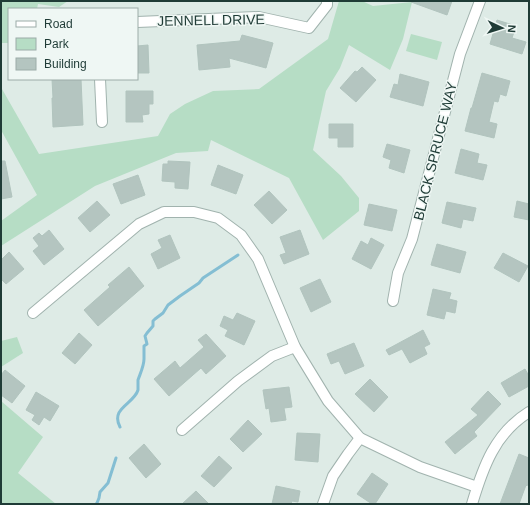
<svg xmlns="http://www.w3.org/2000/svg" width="530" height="505" font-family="Arial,sans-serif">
<rect width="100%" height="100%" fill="#deebe6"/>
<g fill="#b6ddc5">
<polygon points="1,1 68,1 59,7 38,4 37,9 9,9 9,43 1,43"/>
<polygon points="339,1 362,1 373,6 412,2 403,39 390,70 349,45 340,68 326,91 313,150 341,176 359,198 359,211 323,240 289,178 211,140 208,151 176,153 95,186 1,246 1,221 37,195 1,130 1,47 2,89 39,154 158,136 170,114 185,104 213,91 259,89 328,39"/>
<polygon points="411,34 442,42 437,60 406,51"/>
<polygon points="17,337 23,353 1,367 1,341"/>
<polygon points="1,401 43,437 18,473 56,504 1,504"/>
</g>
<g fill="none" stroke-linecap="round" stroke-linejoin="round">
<g stroke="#84bed3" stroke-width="3">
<path d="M120,427C110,408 134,404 138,390C138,387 138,384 138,380C140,374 144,366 144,359C144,355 144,350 144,346L147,344L145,336L147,333L153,326V321L155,319L163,313L168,305L180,296L199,283L203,278L238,255"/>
<polyline points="96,504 97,503 99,498 100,492 108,483 116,458"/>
</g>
</g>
<g fill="#b4c5c0" stroke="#b1c4be">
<polygon points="411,1 452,1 447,15 411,2"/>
<polygon points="497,20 516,26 512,38 526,42 522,54 490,44"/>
<polygon points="242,35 273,43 266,68 229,58 230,67 199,70 197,45 240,41"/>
<polygon points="148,45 149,73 137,73 137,46"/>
<polygon points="362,67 376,80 356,102 340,88 355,71 357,72"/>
<polygon points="482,73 510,81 506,96 500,94 498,102 494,101 489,122 497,124 494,138 465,131 471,108 472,108"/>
<polygon points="400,74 429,82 423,106 390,97 394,84 398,85"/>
<polygon points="52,79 81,79 83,125 53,127 52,98 53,98"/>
<polygon points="126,91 153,91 153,104 149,104 149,114 142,115 143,122 126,122"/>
<polygon points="329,124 353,124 353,147 338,147 338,138 329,138"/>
<polygon points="387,144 410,150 404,173 389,168 391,160 383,157"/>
<polygon points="461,149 479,154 477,163 487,165 483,180 455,173"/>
<polygon points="1,161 5,161 12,197 1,199"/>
<polygon points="168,161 190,162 188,189 175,188 175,182 162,181 163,164 168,164"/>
<polygon points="218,165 243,175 236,194 211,185"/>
<polygon points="138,175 145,195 121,204 113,184"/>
<polygon points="269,191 287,210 272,224 254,205"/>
<polygon points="97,201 110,215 90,232 78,218"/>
<polygon points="517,201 529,204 529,220 514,217"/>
<polygon points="447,202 476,208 473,221 463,219 461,228 442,223"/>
<polygon points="369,204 397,210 392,231 364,225"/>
<polygon points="49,230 64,249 44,265 33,251 39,246 33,238 39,233 42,236"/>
<polygon points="300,230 309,254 284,264 280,255 286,253 280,237"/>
<polygon points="170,235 180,258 158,269 151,254 162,248 158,240"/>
<polygon points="371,238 384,245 371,269 352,259 361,241 368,245"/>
<polygon points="437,244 466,252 460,273 431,265"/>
<polygon points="9,252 24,269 6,284 1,279 1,260"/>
<polygon points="503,253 528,266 519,282 494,268"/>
<polygon points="129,267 144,286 98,326 84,310 110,287 108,285"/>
<polygon points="320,279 331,302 311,312 300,288"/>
<polygon points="433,289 451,293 449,299 457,301 455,313 446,311 444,319 427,315"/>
<polygon points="237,313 255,321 244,345 225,336 228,330 220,326 224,316 233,320"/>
<polygon points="423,330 430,344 424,347 427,354 410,363 402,349 389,355 386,350"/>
<polygon points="79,333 92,345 75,364 62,353"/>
<polygon points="206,334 226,356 206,374 201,368 169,396 154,379 175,361 180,368 204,347 198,340"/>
<polygon points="354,343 364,366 345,374 339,361 331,364 327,354"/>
<polygon points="525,369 529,376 529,386 509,397 501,383"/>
<polygon points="5,370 25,386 12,403 1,395 1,375"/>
<polygon points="370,379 388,397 374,412 355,394"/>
<polygon points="289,387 292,407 284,408 286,420 271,422 269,408 266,409 263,390"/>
<polygon points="488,391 501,404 474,432 477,436 455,454 445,442 478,415 471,409"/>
<polygon points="36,392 59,406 50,421 44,417 39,425 32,420 35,415 26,410"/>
<polygon points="248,420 262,434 243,452 230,439"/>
<polygon points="297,433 320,434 318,462 295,460"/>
<polygon points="144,444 161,464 146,478 129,458"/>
<polygon points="519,454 529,458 529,480 527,486 526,485 519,504 500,504"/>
<polygon points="219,456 232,468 214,487 201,476"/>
<polygon points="372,473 388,484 375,504 372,504 357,494"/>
<polygon points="276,486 300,491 298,502 292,501 291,504 272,504"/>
<polygon points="196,491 209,504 182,504"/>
</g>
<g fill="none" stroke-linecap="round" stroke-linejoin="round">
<defs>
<g id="street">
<polyline points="137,22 259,17 309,28 327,5 327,1"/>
<polyline points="100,79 102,122"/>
<polyline points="393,301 398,273 412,239 460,54 480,1"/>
<polyline points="33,313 139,224 164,212 194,212 218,218 241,235 258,259 295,347 328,401 360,438 420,467 477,487"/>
<polyline points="182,430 238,381 272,356 295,347"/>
<polyline points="323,504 333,476 348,454 360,438"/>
<path d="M472,504C483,467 495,433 529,412"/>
</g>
</defs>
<use href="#street" stroke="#a1b3ae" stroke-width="12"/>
<use href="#street" stroke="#fff" stroke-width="10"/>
</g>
<g text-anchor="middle" stroke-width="3" stroke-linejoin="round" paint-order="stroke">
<g font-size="14" fill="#1f3b36" stroke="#eff7f4">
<text transform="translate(211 20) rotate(-1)" y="5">JENNELL DRIVE</text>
<text transform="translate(435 151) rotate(-76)" y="5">BLACK SPRUCE WAY</text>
</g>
</g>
<rect width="530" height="505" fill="none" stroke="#1f3b36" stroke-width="4"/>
<rect x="8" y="8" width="130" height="72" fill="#eff7f4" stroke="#9caca8"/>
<rect x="16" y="21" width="20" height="6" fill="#ffffff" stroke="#9caca8"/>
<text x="44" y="28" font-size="12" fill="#1f3b36">Road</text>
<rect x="16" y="38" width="20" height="12" fill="#b6ddc5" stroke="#9caca8"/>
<text x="44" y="48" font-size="12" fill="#1f3b36">Park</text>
<rect x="16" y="58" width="20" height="12" fill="#b4c5c0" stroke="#9caca8"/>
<text x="44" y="68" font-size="12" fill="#1f3b36">Building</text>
<g transform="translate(502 28) rotate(94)" stroke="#eff7f4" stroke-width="3" paint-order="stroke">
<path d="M0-3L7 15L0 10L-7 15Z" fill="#1f3b36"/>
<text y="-6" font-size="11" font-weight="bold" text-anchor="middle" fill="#1f3b36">N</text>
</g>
</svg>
